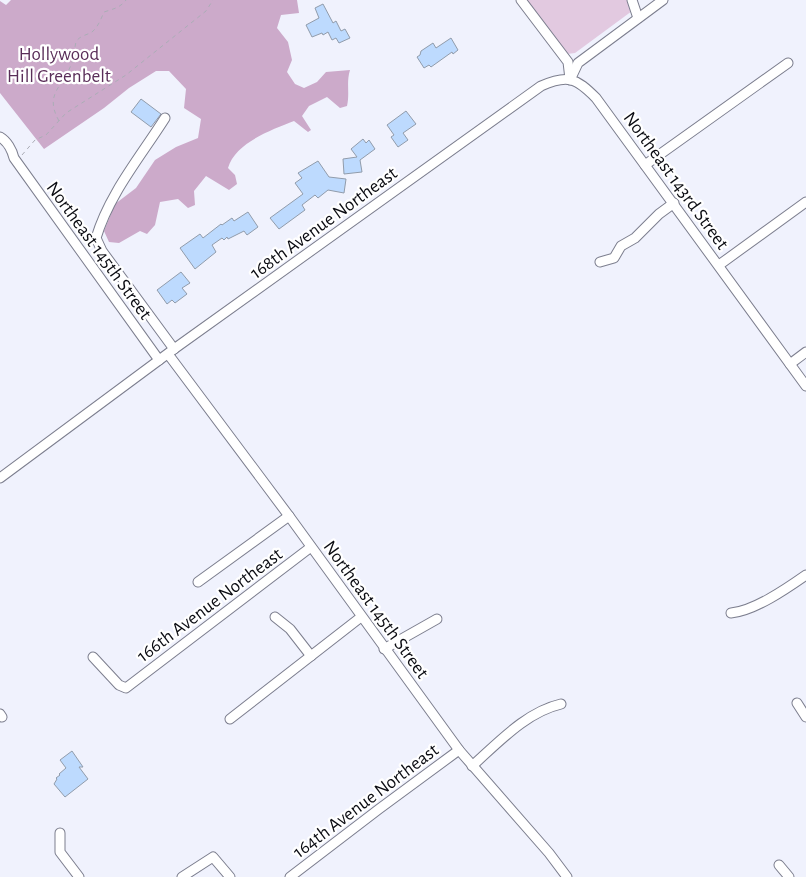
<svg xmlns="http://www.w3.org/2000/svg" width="806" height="877" font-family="'Alegreya Sans',sans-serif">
<rect width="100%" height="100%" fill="#f0f2fd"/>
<polygon fill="#e2c9e0" points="524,0 628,0 632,11 575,53 567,54"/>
<path fill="#ccaaca" d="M11,0H297L299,13L281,15L277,28L288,42L292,60L287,72L295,84L304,88L317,82L326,72L350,70C346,83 350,93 347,106L340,108L327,97L309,106L302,116L311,130L308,132L294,121C271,130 235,143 228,168L235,175L237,184L229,190L206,176L194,191L195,205L188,208L178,199L160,202L155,225L147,234L140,231L119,243L109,242L104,231L115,204L136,188L155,160L176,147L198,138L201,119L184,108L186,89L169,71H156L129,88L104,108L44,149L0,93V1L6,5Z"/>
<g fill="#bddafe" stroke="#919cab">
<polygon points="323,4 333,23 336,21 341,31 345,29 350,38 339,43 336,38 332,40 328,32 323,35 322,33 312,37 306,25 319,18 315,8"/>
<polygon points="451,38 458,50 453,54 452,52 431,67 429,65 424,68 417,57 420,55 421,51 433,43 436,48"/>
<polygon points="141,99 161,114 151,127 131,112"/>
<polygon points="406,111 416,124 403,133 408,140 398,147 391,137 394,135 387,125"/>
<polygon points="363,139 366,143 369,140 375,149 360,160 362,172 344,174 343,159 357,157 351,149"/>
<polygon points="318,161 329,177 346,179 344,193 328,190 318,198 315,195 302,205 305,210 279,229 270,218 303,194 295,183 302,178 298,173"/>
<polygon points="248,212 258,227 247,235 244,231 228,239 227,237 224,240 222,238 212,245 216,252 195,269 180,248 200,234 203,238 221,224 222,225 232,218 234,221"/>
<polygon points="181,272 190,283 182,288 187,294 175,303 172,300 167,304 157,290"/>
<polygon points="72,751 83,767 79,767 88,779 65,797 54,784 57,779 56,778 60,775 59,774 66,768 60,760"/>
</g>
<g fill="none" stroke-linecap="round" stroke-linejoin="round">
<defs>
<g id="minor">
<polyline points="521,0 568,62 570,79"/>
<polyline points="632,0 638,18"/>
<polyline points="570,80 578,63 663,0"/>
<path d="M165,118C141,156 109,194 96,238L102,251L174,349"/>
<path d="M0,137C7,141 12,150 14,158L159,360"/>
<polyline points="645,165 788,63"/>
<polyline points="600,262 614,258 621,246 635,238 659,214 674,203"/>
<polyline points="719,265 806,202"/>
<polyline points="168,354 289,516 459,750 549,853 567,877"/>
<polyline points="790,364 806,352"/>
<path d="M0,478L174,349L541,86C568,74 576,78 596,98L806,386"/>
<polyline points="198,582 289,516"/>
<path d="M731,613C754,611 786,589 806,575"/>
<polyline points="275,617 290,629 311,656"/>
<polyline points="384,649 437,619"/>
<polyline points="93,657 119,685 126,688 311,547"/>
<polyline points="797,703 806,717"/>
<polyline points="0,714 2,717"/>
<polyline points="230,719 361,617"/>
<path d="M472,766C498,743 526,712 561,704"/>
<polyline points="60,833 60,852 79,877"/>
<polyline points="779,865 789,877"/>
<polyline points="182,877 213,857 230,877"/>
<polyline points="290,877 379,809 459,750"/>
</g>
</defs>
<use href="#minor" stroke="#7c7e8e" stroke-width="11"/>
<g stroke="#abadb6" stroke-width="1" stroke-dasharray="4 4" stroke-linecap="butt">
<path d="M59,121C44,94 62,88 71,65C75,57 74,49 76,42C79,36 87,35 92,32C98,27 101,19 104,12C113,9 120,8 126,0"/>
<polyline points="22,155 35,140 46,135 66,113 126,75 206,11 213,0"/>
</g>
<use href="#minor" stroke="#fff" stroke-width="9"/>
</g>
<g text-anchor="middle" stroke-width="4.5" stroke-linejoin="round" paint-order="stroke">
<g font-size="19" fill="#5a2e59" stroke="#fff">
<text x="59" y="60">Hollywood<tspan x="59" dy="22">Hill Greenbelt</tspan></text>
</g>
<g font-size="19" fill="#0a0b11" stroke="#fff">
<text transform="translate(677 180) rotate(54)" y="7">Northeast 143rd Street</text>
<text transform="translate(323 222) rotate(-36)" y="7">168th Avenue Northeast</text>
<text transform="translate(100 250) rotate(54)" y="7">Northeast 145th Street</text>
<text transform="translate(209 604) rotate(-37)" y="7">166th Avenue Northeast</text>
<text transform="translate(377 609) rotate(54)" y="7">Northeast 145th Street</text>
<text transform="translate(365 800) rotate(-37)" y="7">164th Avenue Northeast</text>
</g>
</g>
</svg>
